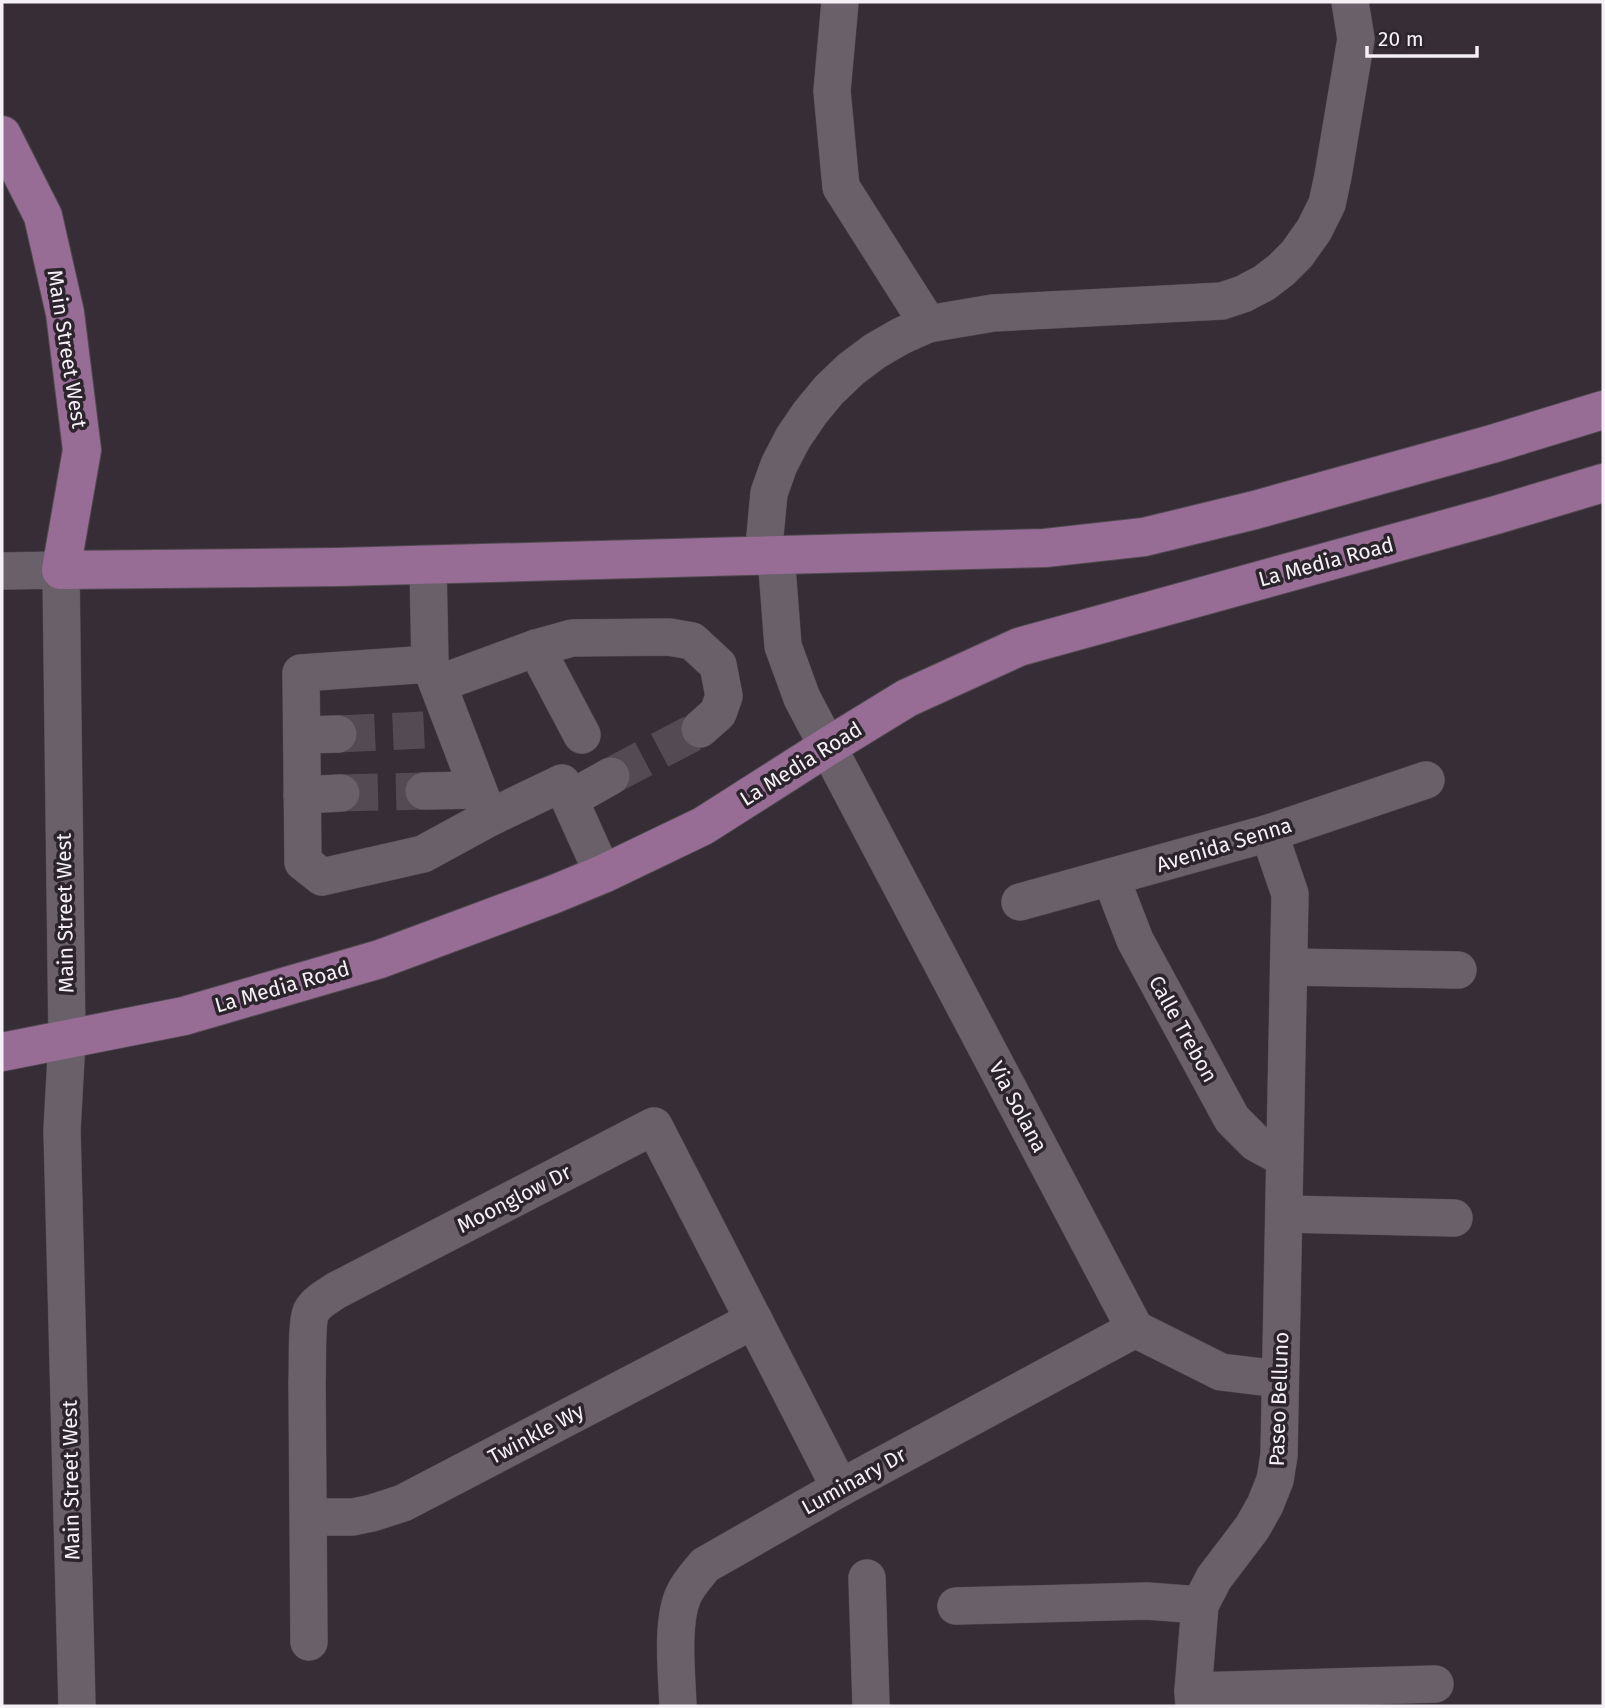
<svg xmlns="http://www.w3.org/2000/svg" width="1605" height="1708" font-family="'Fira Sans',sans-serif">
<rect width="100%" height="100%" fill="#362d36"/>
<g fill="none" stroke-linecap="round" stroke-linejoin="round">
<g stroke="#534a53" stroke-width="37" stroke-dasharray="37 18" stroke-linecap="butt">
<polyline points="338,734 424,730"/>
<polyline points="611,776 700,729"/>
<polyline points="341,793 424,791"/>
</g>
<defs>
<g id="minor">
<polyline points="840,2 832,91 841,187 928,324"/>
<polyline points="776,555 783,646 802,698 1135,1329 1221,1372 1280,1379"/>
<polyline points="763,557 769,493 779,465 793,438 810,413 829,390 851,369 875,351 901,336 928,324 993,313 1222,301 1243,294 1264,283 1281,270 1297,254 1314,230 1327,204 1333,176 1356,39 1350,2"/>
<polyline points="428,565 430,664 489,818 562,783 603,874"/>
<polyline points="2,571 61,570 67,1040 62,1130 77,1706"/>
<polyline points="536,648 582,735"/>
<polyline points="430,664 301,673 303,862 322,877 423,854 489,818"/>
<polyline points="438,684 536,648 572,638 669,637 692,641 718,665 724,696 718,713 700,729"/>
<polyline points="302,735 338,734"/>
<polyline points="424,791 478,790"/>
<polyline points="302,795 341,793"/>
<polyline points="570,799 611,776"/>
<polyline points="1111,878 1135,940 1232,1119 1256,1143 1284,1158"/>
<polyline points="1020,902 1269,833 1426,780"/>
<polyline points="1289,967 1458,970"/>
<polyline points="1285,1214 1454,1218"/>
<polyline points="309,1517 353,1517 372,1513 403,1503 754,1320"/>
<polyline points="867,1578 871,1706"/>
<polyline points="956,1606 1147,1601 1200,1605"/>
<path d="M309,1642L307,1381C308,1366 306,1324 311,1312C316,1302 328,1296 337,1290L654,1126L840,1488"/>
<polyline points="1193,1691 1435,1684"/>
<path d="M678,1706C677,1676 671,1624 683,1596C688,1584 697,1575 705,1565L840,1488L1135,1329"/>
<polyline points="1194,1706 1193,1691 1200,1605 1214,1578 1252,1528 1265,1505 1275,1480 1279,1455 1290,894 1269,833"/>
</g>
<g id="major">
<polyline points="2,135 43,216 65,313 82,450 61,570 338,567 1045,548 1144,537 1255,510 1492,444 1603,410"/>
<polyline points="2,1052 184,1016 380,959 552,895 603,874 703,826 827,747 907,698 1019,647 1496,515 1603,483"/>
</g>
</defs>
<use href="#minor" stroke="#524a51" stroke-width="38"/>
<use href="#major" stroke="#524a51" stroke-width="40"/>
<use href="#minor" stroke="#6a6069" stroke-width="37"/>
<use href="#major" stroke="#976d96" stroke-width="38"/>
</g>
<g text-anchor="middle" stroke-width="7" stroke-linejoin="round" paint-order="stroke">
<g font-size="21" fill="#f5f0f5" stroke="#2c242c">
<text transform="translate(67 349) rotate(81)" y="7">Main Street West</text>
<text transform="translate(1326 562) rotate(-15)" y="7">La Media Road</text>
<text transform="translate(801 764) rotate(-32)" y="7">La Media Road</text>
<text transform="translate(1224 845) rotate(-17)" y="7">Avenida Senna</text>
<text transform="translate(65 913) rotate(-91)" y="7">Main Street West</text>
<text transform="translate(282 987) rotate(-16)" y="7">La Media Road</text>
<text transform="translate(1183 1029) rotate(61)" y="7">Calle Trebon</text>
<text transform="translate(1018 1107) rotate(62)" y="7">Via Solana</text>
<text transform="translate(514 1199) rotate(-27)" y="7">Moonglow Dr</text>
<text transform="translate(1279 1399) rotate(-88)" y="7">Paseo Belluno</text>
<text transform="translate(536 1434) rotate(-28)" y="7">Twinkle Wy</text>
<text transform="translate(71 1480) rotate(-91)" y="7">Main Street West</text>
<text transform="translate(854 1481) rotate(-29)" y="7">Luminary Dr</text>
</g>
</g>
<rect width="1605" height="1708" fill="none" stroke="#f5f0f5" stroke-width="7"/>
<path d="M1367 46v10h110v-10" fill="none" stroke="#f5f0f5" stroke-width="3.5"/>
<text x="1378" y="46" font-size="21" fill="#f5f0f5" stroke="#2c242c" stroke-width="5" paint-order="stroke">20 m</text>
</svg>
